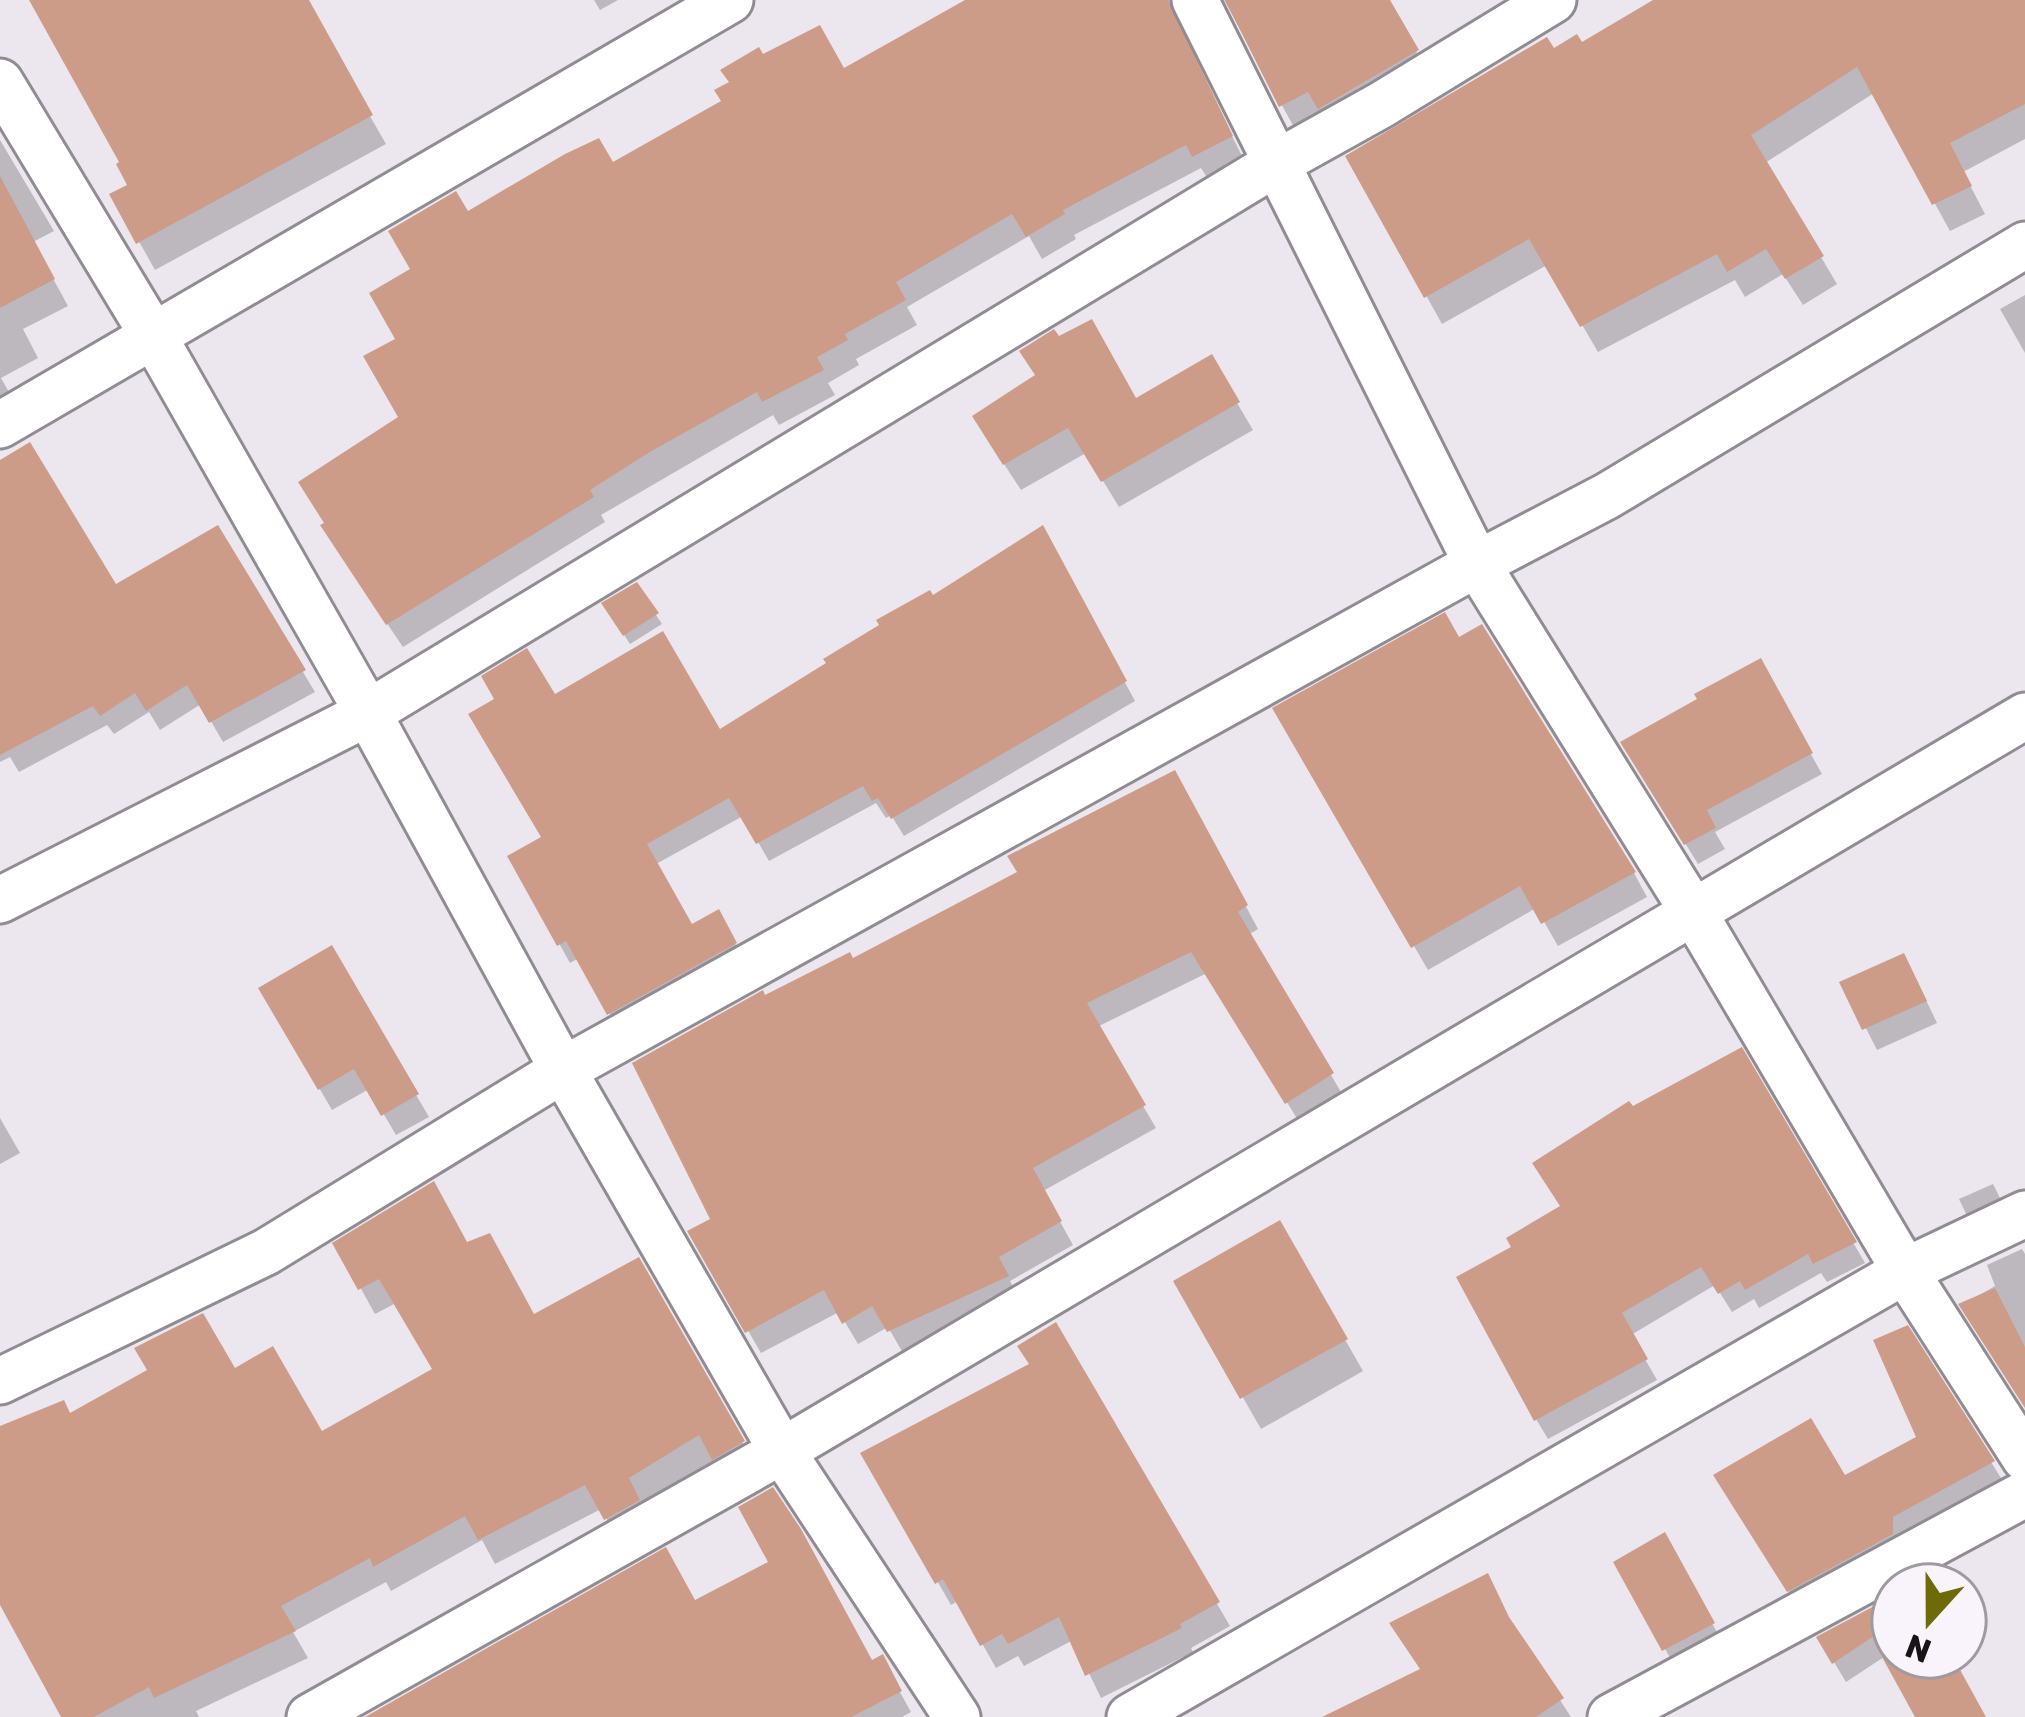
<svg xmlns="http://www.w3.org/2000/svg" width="2025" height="1717" font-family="Rubik,sans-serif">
<rect width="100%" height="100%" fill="#ece6ee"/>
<g fill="#0003">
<polygon points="33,0 303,0 386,144 155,270 113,195 132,186 123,163"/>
<polygon points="594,0 618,0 600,10"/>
<polygon points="971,0 1196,0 1184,11 1180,23 1183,38 1244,160 1208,179 1201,168 1074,235 1076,239 1042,259 1029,236 907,307 917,325 856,359 859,365 828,383 835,395 779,425 773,415 601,515 605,522 403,647 337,550 402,418 399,340 414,270 467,215 612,167 725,102 762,58 843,72"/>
<polygon points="1224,0 1386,0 1430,75 1295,129"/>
<polygon points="1659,0 2025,0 2025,139 1963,172 1985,214 1950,231 1874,93 1765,163 1837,284 1803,305 1783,274 1745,297 1735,280 1598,352 1547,265 1442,324 1349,157 1553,52 1581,46"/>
<polygon points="0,140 54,231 33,242 68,306 23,329 38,358 1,378 10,394 0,399"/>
<polygon points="2025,295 2025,353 2000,309"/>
<polygon points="1211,359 1253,430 1119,507 1086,453 1021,490 991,444 1038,377 1135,402"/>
<polygon points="0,471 115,588 217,529 315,692 223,742 201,704 160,730 149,712 114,734 107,725 19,772 10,757 0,762"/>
<polygon points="1042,529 1135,701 904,836 891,815 886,818 876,803 769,861 743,816 656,864 691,928 718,913 746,963 620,1032 579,958 570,963 511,857 545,838 554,698 719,733"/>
<polygon points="605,605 656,615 662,624 630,644"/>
<polygon points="1458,641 1634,873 1647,897 1558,946 1536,908 1428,970 1276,709"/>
<polygon points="1759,662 1822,774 1715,832 1725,849 1698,864 1624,744"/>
<polygon points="1187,796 1258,929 1248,935 1344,1097 1301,1125 1207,973 1097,1027 1156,1128 1043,1191 1073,1245 1010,1281 1020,1299 903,1353 888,1327 858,1344 839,1312 761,1353 691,1232 714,1220 764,999 852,962"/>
<polygon points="331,949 429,1117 396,1135 369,1089 332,1110 262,989"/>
<polygon points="1915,977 1937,1023 1877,1050 1843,983"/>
<polygon points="1741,1051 1865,1263 1827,1282 1821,1273 1759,1308 1754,1299 1732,1312 1715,1285 1631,1335 1657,1380 1548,1439 1536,1419 1515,1249 1563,1208 1632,1110"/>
<polygon points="0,1118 20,1153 0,1164"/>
<polygon points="1993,1184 2004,1206 1970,1222 1959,1199"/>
<polygon points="1279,1224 1363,1371 1261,1429 1177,1282"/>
<polygon points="336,1244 466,1246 533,1318 638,1261 757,1468 729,1483 715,1460 641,1505 621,1544 601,1509 495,1564 482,1540 391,1591 386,1582 293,1632 308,1658 196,1711 199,1717 64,1717 0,1603 0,1433 234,1372 321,1435 435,1370 396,1303 375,1314"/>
<polygon points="2022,1249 2025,1254 2025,1405 1962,1305 1995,1286 1987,1265"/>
<polygon points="1055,1327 1230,1626 1191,1648 1193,1652 1101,1698 1073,1640 1024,1666 1018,1656 996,1668 958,1601 951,1605 864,1454 1032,1366"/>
<polygon points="1907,1329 2008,1489 1805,1617 1732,1502 1844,1479 1920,1438"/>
<polygon points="1664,1536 1724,1645 1677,1670 1617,1563"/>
<polygon points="772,1563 872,1663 881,1658 911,1712 902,1717 371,1717 695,1604"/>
<polygon points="1893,1599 1893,1657 1943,1657 1983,1717 1917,1717 1884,1657 1846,1682 1820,1639"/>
<polygon points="1514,1629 1571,1717 1329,1717 1423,1670"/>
</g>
<g fill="#cd9c89">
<polygon points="29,0 309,0 373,115 136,244 109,194 127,185 116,164 119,162"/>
<polygon points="965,0 1168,0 1233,136 1192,157 1186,145 1063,210 1065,214 1026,237 1012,214 896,282 906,300 845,334 848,340 817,357 824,370 762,402 757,392 648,453 590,490 594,497 386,625 320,525 324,523 298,482 398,417 363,356 395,339 369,293 410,269 388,231 456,191 468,211 565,154 599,138 613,162 721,101 714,90 729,82 720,70 759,47 763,54 820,25 844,68"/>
<polygon points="1225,0 1390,0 1419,50 1318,109 1308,92 1279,107"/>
<polygon points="1653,0 2025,0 2025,104 1950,143 1972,186 1932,205 1857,67 1751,135 1824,256 1785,279 1766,249 1727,272 1717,254 1580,327 1529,239 1424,298 1345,156 1547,37 1554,48 1577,34 1582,42"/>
<polygon points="0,176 55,279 0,308"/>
<polygon points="1092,319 1136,398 1212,354 1240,402 1101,482 1068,428 1003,465 972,416 1035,375 1019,351 1054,329 1059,336"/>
<polygon points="30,442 116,584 218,525 306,670 209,723 187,685 146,711 135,693 100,716 93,706 0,755 0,460"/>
<polygon points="1043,525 1127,681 891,819 878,798 872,801 863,786 756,844 729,798 647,844 692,924 719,909 737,943 607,1015 566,941 557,946 507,856 541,837 468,714 494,699 481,676 527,648 555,694 663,631 720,729 826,663 823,659 879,625 876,620 930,590 933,595"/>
<polygon points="637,582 659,613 623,636 601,603"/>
<polygon points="1445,612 1459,637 1482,624 1636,872 1541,924 1520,886 1411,948 1272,708"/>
<polygon points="1761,658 1813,753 1707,810 1716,828 1684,845 1620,742 1697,699 1694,694"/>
<polygon points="1175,770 1248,905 1238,912 1334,1073 1285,1104 1191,952 1087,1003 1146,1105 1033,1168 1062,1221 999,1257 1009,1276 887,1332 872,1306 842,1324 824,1290 745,1333 687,1231 710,1219 632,1063 763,990 765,995 850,952 853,958 1017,872 1007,856"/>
<polygon points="332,945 419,1094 381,1116 354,1069 318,1090 258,988"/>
<polygon points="1904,953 1927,1001 1862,1030 1839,982"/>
<polygon points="1742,1047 1857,1242 1813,1264 1808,1254 1745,1290 1740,1281 1718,1294 1701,1267 1622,1313 1648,1359 1534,1421 1456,1277 1511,1247 1506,1238 1560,1206 1532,1163 1629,1101 1633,1106"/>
<polygon points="434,1181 467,1242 490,1233 534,1314 639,1257 745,1441 712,1460 699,1435 629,1478 640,1500 604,1520 585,1485 478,1540 465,1516 373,1567 370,1558 281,1606 296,1631 154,1698 149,1687 94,1717 61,1717 0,1605 0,1426 64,1400 70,1413 147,1370 134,1348 203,1313 235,1368 273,1346 322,1431 432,1369 379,1279 358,1290 332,1243"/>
<polygon points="1280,1220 1348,1339 1240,1399 1173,1281"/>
<polygon points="1995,1288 2025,1347 2025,1408 1958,1304"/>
<polygon points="1056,1322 1220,1602 1180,1624 1182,1628 1085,1676 1059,1617 1008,1644 1002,1634 980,1646 943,1579 935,1584 860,1453 1029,1364 1017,1346"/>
<polygon points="1908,1325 1995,1461 1893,1517 1893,1534 1787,1592 1713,1475 1811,1418 1845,1475 1916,1437 1873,1340"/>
<polygon points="773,1487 801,1529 872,1660 883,1654 902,1691 851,1717 365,1717 666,1547 695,1600 768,1562 738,1507"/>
<polygon points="1665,1532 1715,1623 1662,1651 1613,1562"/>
<polygon points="1488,1573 1509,1617 1564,1698 1536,1717 1322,1717 1420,1669 1389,1623"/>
<polygon points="1893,1596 1893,1623 1832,1664 1816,1637"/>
<polygon points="1882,1657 1953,1657 1986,1717 1915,1717"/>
</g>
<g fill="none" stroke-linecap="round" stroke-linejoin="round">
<defs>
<g id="minor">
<polyline points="1195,0 1477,564 1694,913 1905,1271 2025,1458"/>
<polyline points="0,82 154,337 368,713 563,1070 782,1451 957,1717"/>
<polyline points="0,425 730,0"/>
<polyline points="0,900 368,713 1275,164 1381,105 1553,0"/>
<polyline points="0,1381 266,1252 563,1070 1477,564 1607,496 2025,245"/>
<polyline points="310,1717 782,1451 2025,716"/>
<polyline points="1130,1717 1905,1271 2025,1214"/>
<polyline points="1611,1717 2025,1494"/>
</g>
</defs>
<use href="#minor" stroke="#918c93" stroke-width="51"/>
<use href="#minor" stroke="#fff" stroke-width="45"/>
</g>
<g transform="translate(1929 1621) rotate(201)"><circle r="57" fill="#f9f3fb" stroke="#9e9aa0" stroke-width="3"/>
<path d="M0-9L21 45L0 30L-21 45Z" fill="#6c6b08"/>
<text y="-18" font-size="33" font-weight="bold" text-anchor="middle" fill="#161417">N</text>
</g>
</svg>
